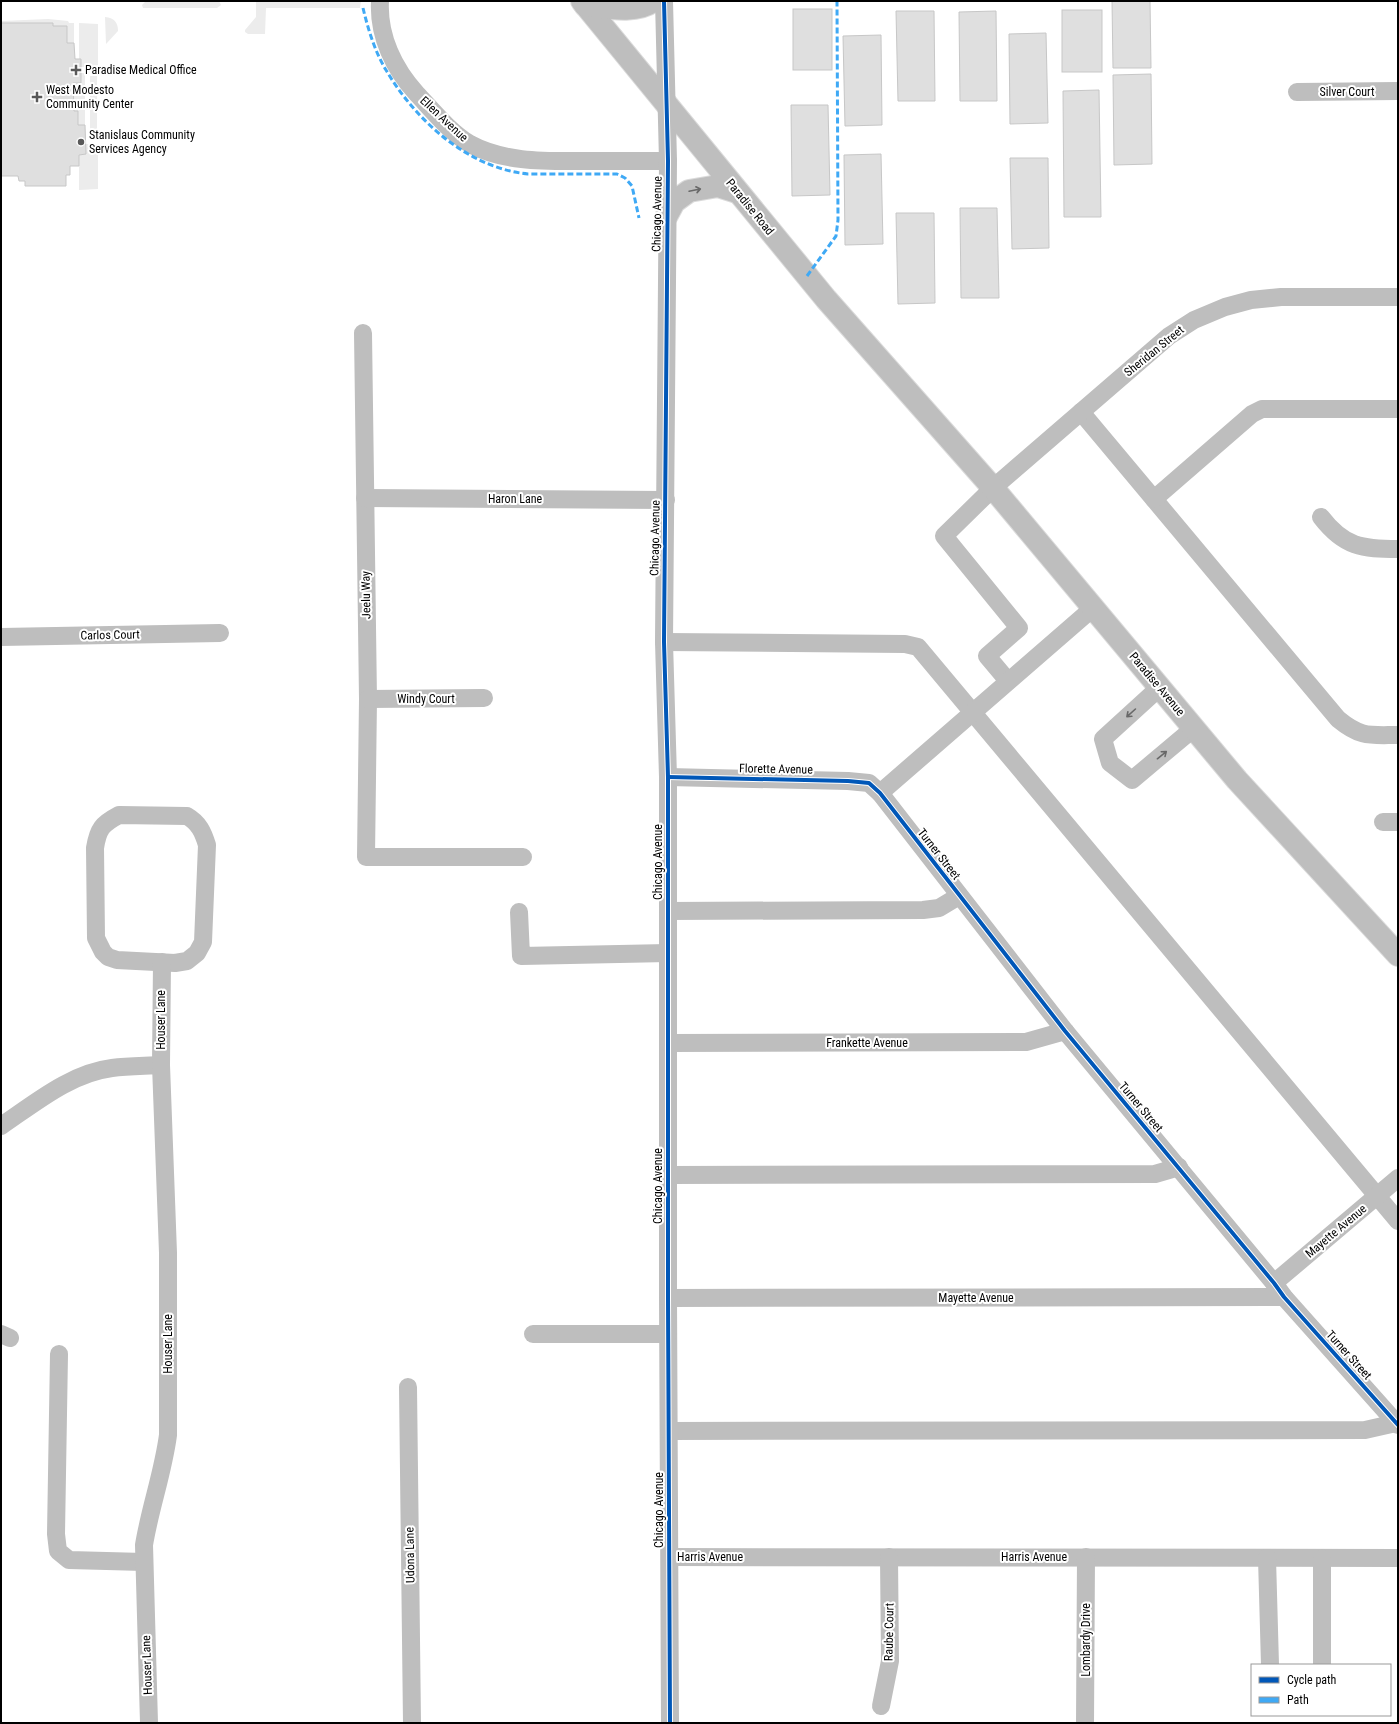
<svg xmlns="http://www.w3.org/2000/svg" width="1399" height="1724" font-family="'Roboto Condensed',sans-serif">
<rect width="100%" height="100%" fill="#fff"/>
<g fill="#ececec">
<polygon points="219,1 221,5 217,8 143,8 142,5 145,2"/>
<polygon points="256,1 361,1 360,8 266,8 265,34 248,34 245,32 245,30 256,17"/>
<path d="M105,17C114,18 118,22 118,31L106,44Z"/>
<polygon points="48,19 68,21 69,23 74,23 74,43 67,43 67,26 53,26 52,23 1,23 1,21"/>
<polygon points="79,23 98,24 98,67 81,67 81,59 79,59"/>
<polygon points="81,73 85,73 85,125 78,125 78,112 74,111 73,83 81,83"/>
<rect x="90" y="76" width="7" height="59"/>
<polygon points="85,144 98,144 98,189 79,190 79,155 86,154"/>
</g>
<g fill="#dfdfdf" stroke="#c7c7c7">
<polygon points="1112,1 1150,1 1151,68 1113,68"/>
<rect x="793" y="9" width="39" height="61"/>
<rect x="1062" y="10" width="40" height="62"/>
<polygon points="896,11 934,11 935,101 898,101"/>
<polygon points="996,11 997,101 960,101 959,12"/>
<polygon points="1,23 53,23 53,26 67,26 67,43 74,43 75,59 81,59 81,83 73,83 74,111 78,111 78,125 85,125 86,154 79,155 79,166 70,166 70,175 66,175 66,186 25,186 25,181 19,181 18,176 1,176"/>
<polygon points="1046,33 1048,123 1010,124 1009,34"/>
<polygon points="881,35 882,125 845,126 843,36"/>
<polygon points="1151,74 1152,164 1114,165 1113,75"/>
<polygon points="1099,90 1101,217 1064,217 1063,91"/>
<polygon points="791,105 828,105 830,195 792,196"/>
<polygon points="881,154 883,244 845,245 844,155"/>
<polygon points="1010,158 1048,158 1049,248 1012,249"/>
<polygon points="960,208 997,208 999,298 961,298"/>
<polygon points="896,213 934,213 935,303 898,304"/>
</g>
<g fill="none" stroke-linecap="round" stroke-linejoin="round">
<defs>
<g id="major">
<polyline points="582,1 826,299 993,488 1237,780 1398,955"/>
<path d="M585,5C605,7 636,14 653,1"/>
<polyline points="667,215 674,202 689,191 718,186 737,192"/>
</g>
</defs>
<use href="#major" stroke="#dbdbdb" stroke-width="24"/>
<g stroke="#bebebe" stroke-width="18">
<path d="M380,1C378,36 394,69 417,94C433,111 450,132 470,144C505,163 548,161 586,161C613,161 641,161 668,161"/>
<polyline points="664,1 668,161 664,642 668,777 668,1298 670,1723"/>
<polyline points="1297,92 1398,91"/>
<polyline points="363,333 368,699 366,857 523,857"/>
<path d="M1081,412L1338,719C1361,738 1370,735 1398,735"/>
<polyline points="365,498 666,500"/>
<polyline points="1154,499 1252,414 1262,409 1398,409"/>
<path d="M1321,517C1344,547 1362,549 1398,549"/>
<polyline points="1,637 220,633"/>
<polyline points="664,642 905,644 918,647 1398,1221"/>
<polyline points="1008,681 987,656 1019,628 944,536 993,488 1169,336 1194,320 1225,307 1251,300 1281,297 1398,297"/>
<polyline points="1160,687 1103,739 1110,763 1132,780 1194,728"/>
<polyline points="368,699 484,698"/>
<polyline points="668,777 848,781 869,783 880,793 1065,1031 1274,1283 1284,1297 1398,1425"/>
<polyline points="880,793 1093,608"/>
<path d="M119,815L187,816C199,823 203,832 207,845L203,942L197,953L187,961L175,963L117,960L108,957L103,952L96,938L95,848C98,829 102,824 119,815Z"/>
<polyline points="1383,822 1398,822"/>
<polyline points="668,911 923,910 939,908 959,896"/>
<polyline points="519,912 521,956 668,953"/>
<polyline points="669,1043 1026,1042 1065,1031"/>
<path d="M1,1126C35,1103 71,1073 112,1068C128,1066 145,1066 161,1065"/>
<polyline points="668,1175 1155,1174 1179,1167"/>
<polyline points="1274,1283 1398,1178"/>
<polyline points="668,1298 1284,1297"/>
<polyline points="1,1334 10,1338"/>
<polyline points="533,1334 668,1334"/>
<polyline points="59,1354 56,1534 58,1551 69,1560 144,1562"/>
<polyline points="408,1387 412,1723"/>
<polyline points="669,1431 1365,1430 1396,1423"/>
<polyline points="670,1557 1398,1558"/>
<polyline points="1267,1558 1270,1665"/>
<polyline points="1322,1558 1322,1665"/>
<polyline points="881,1706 890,1661 889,1557"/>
<path d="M149,1723L144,1545C150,1508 163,1473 168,1435V1253L161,1065L162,962"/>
<polyline points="1085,1723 1086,1557"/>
</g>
<use href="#major" stroke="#bebebe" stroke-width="22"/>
<g stroke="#3fa9f5" stroke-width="3" stroke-dasharray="6 3" stroke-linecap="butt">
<path d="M363,8C368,29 375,52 386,70C416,121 468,168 528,174H617L625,178L632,186L639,218"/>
<polyline points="807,276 836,236 838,220 837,1"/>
</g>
<defs>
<g id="cycleway">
<polyline points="664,1 668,161 664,642 668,777 668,1298 670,1723"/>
<polyline points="668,777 848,781 869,783 880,793 1065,1031 1274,1283 1284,1297 1398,1425"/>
</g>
</defs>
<use href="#cycleway" stroke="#fff" stroke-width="6"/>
<use href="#cycleway" stroke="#0057b8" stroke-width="4"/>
</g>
<defs><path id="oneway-shaft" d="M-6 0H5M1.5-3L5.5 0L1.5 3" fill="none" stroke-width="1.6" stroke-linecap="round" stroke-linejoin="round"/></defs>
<g stroke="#686868">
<use href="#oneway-shaft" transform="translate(695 190) rotate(-12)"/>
<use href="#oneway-shaft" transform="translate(1131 713) rotate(138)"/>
<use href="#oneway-shaft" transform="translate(1162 755) rotate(-39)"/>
</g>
<g fill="#595959" stroke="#fff" stroke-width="1.5">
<path d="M74 64h4v4h4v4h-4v4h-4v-4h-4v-4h4z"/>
<path d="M35 91h4v4h4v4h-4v4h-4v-4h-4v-4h4z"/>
<circle cx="81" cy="142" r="4"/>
</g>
<g text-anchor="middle" stroke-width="4" stroke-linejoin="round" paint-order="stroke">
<g font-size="12" fill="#000" stroke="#fff" text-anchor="start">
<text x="85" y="74">Paradise Medical Office</text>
<text x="46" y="94">West Modesto<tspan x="46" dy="14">Community Center</tspan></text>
<text x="89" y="139">Stanislaus Community<tspan x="89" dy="14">Services Agency</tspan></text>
</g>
<g font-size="12" fill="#000" stroke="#fff">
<text x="1347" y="96">Silver Court</text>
<text transform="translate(444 119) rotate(43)" y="4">Ellen Avenue</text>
<text transform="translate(750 207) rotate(51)" y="4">Paradise Road</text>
<text transform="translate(657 214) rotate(-89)" y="4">Chicago Avenue</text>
<text transform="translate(1154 351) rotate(-39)" y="4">Sheridan Street</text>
<text x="515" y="503">Haron Lane</text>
<text transform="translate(655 538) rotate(-89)" y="4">Chicago Avenue</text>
<text transform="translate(366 595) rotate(-91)" y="4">Jeelu Way</text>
<text transform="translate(110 635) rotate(-1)" y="4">Carlos Court</text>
<text transform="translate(1157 684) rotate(50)" y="4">Paradise Avenue</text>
<text x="426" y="703">Windy Court</text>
<text transform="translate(776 769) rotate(1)" y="4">Florette Avenue</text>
<text transform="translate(939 854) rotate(52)" y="4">Turner Street</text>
<text transform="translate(658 862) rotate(-90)" y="4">Chicago Avenue</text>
<text transform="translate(161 1020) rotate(-90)" y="4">Houser Lane</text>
<text x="867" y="1047">Frankette Avenue</text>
<text transform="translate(1141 1107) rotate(50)" y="4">Turner Street</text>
<text transform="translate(658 1186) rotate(-90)" y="4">Chicago Avenue</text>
<text transform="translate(1336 1231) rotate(-40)" y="4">Mayette Avenue</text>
<text x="976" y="1302">Mayette Avenue</text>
<text transform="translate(168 1344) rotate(-90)" y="4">Houser Lane</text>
<text transform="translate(1349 1355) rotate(48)" y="4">Turner Street</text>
<text transform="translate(659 1510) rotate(-90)" y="4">Chicago Avenue</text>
<text transform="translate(410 1555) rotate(-91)" y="4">Udona Lane</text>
<text x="710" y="1561">Harris Avenue</text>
<text x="1034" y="1561">Harris Avenue</text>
<text transform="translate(889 1632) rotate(-89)" y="4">Raube Court</text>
<text transform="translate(1086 1640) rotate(-90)" y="4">Lombardy Drive</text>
<text transform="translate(147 1665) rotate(-92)" y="4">Houser Lane</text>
</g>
</g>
<rect width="1399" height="1724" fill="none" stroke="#000000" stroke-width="4"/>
<rect x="1251" y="1664" width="140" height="52" fill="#ffffff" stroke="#999999"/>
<rect x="1259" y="1677" width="20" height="6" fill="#0057b8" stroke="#999999"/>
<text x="1287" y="1684" font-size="12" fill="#000000">Cycle path</text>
<rect x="1259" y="1697" width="20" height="6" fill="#3fa9f5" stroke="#999999"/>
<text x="1287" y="1704" font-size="12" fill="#000000">Path</text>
</svg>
